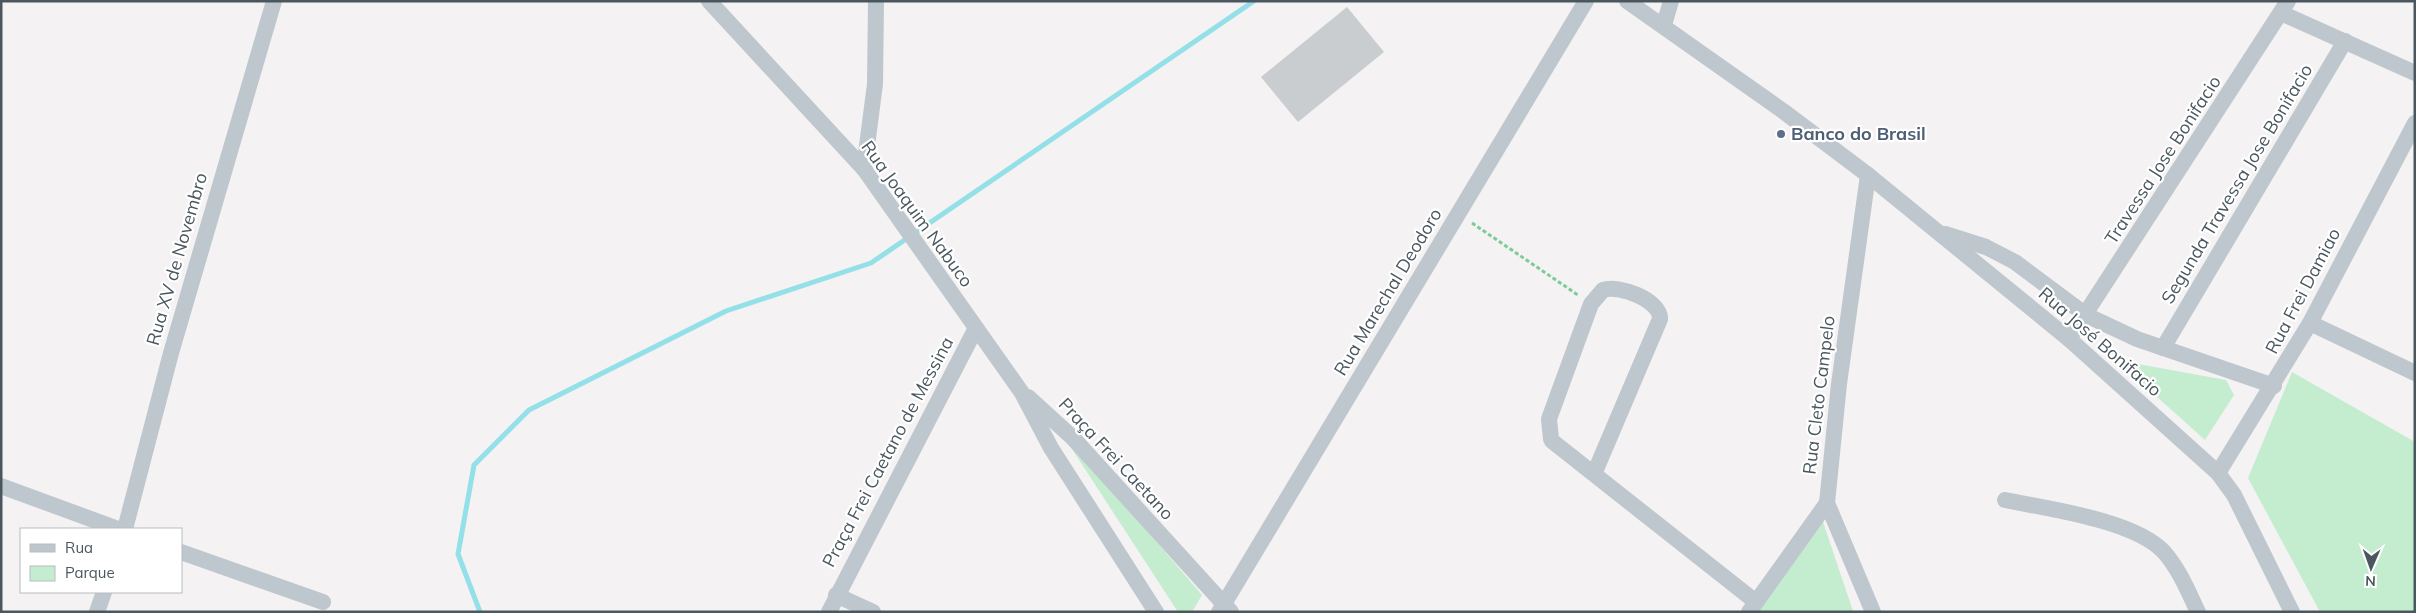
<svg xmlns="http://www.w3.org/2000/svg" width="2416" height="613" font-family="Mulish,sans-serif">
<rect width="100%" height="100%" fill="#f4f2f2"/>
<g fill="#c4edcf">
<polygon points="2116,360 2226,380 2234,395 2205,440"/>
<polygon points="2292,372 2415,442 2415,612 2320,612 2248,478"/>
<polygon points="1057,426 1202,595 1192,612 1178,612"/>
<polygon points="1823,522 1853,611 1758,612"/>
</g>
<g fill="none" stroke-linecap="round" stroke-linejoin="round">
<polyline stroke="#93e0e8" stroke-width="5" points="480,612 458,554 474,465 529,410 726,311 871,263 1254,1"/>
</g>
<polygon fill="#c9cdd0" points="1347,7 1384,52 1298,122 1261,77"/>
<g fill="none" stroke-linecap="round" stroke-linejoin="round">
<polyline stroke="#7dca9b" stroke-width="3" stroke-dasharray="4 2.5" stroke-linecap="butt" points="1472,223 1578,295"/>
<g stroke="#bec7cd" stroke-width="16">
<polyline points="709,1 864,169 1022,393 1051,448 1156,612"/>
<polyline points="1627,1 1783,111 1868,175 2069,339 2218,473 2234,495 2292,612"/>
<polyline points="2281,13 2415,73"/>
<polyline points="1664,25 1671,1"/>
<polyline points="864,169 875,84 876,1"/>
<polyline points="1868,175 1839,384 1827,503 1873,612"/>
<polyline points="1945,234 1986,247 2015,262 2086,315 2137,339 2274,386"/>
<polyline points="2310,323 2415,373"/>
<polyline points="2069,339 2288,1"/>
<polyline points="2163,348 2345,41"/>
<polyline points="1028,397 1073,438 1231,612"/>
<polyline points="2218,473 2310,323 2415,123"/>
<path d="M1594,474L1660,319C1661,300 1618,284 1603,290L1591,304L1549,419L1551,439L1552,441L1756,602"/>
<polyline points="1,486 118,529"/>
<path d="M2005,500C2048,509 2134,520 2164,552C2179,569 2188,591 2198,612"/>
<polyline points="125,529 171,353 274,1"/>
<polyline points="181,552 323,602"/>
<polyline points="836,595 873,612"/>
<polyline points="97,612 104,592"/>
<polyline points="829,612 976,328"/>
<polyline points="1219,612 1586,1"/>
<polyline points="1749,612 1827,503"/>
</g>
</g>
<circle fill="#5c6f8a" stroke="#fff" stroke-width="2" cx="1781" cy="134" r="5"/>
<g text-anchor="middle" stroke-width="4.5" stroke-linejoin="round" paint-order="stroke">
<g font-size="18" font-weight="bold" fill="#4e5e75" stroke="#fff" text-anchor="start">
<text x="1791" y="140">Banco do Brasil</text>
</g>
<g font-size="18" fill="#4a575e" stroke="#fff">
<text transform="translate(2163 160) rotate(-57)" y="6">Travessa Jose Bonifacio</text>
<text transform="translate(2237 184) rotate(-59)" y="6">Segunda Travessa Jose Bonifacio</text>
<text transform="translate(917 214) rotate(54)" y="6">Rua Joaquim Nabuco</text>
<text transform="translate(177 259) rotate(-74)" y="6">Rua XV de Novembro</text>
<text transform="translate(2303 291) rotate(-62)" y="6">Rua Frei Damiao</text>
<text transform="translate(1388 292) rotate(-59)" y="6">Rua Marechal Deodoro</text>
<text transform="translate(2100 342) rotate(41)" y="6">Rua José Bonifacio</text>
<text transform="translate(1819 395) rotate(-83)" y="6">Rua Cleto Campelo</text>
<text transform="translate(888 452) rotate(-62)" y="6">Praça Frei Caetano de Messina</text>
<text transform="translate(1116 459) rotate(47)" y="6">Praça Frei Caetano</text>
</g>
</g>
<rect width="2416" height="613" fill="none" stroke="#4a575e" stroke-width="5"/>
<rect x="20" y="528" width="162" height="65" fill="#ffffff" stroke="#b7bcbf"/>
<rect x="30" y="544" width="25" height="8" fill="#bec7cd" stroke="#b7bcbf"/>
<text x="65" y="553" font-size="15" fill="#4a575e">Rua</text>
<rect x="30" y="566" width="25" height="15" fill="#c4edcf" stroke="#b7bcbf"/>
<text x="65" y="578" font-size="15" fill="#4a575e">Parque</text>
<g transform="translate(2371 568) rotate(182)" stroke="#ffffff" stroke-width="4" paint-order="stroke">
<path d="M0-4L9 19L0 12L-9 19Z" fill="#4a575e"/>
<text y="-8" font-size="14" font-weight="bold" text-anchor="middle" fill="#4a575e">N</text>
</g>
</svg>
